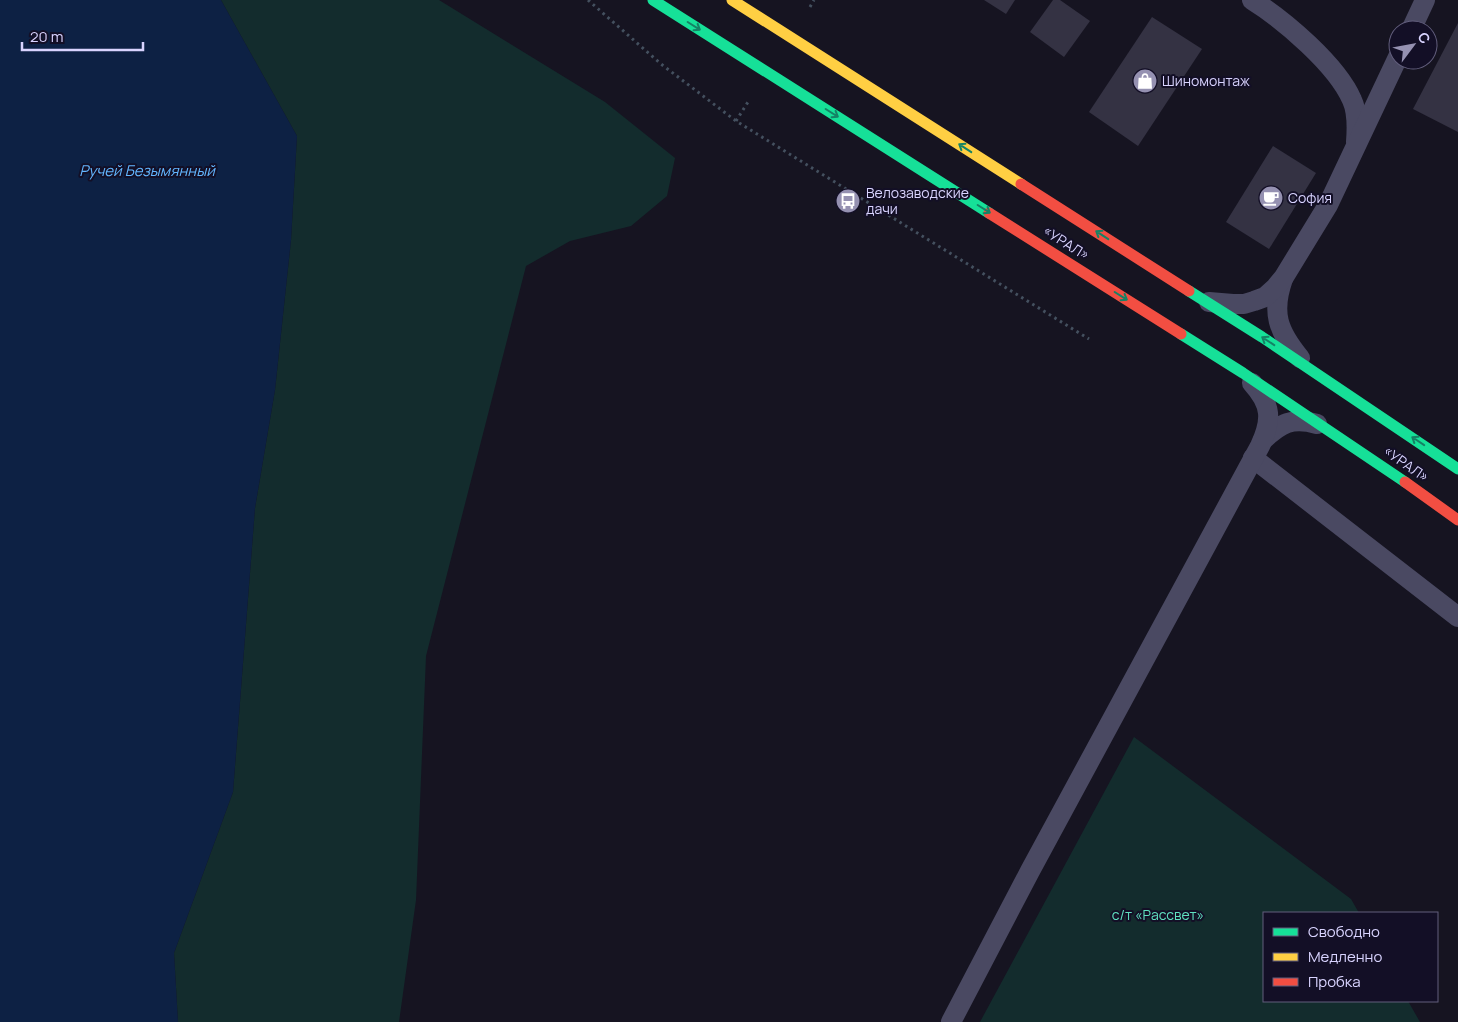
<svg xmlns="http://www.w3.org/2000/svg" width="1458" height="1022" font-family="Manrope,sans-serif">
<rect width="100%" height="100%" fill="#161421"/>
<g fill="#132c2d">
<polygon points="221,0 439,0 605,102 675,158 667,196 631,226 570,241 526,266 426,656 416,900 399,1022 178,1022 174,953 233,792 255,508 275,390 291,240 297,136"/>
<polygon points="1134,737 1351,899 1359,913 1264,913 1264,1001 1408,1001 1420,1022 980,1022"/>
</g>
<polygon fill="#0d2144" points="0,0 221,0 297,136 291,240 275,390 255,508 233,792 174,953 178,1022 0,1022"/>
<g fill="#343243">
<polygon points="984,0 1015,0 1006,14"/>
<polygon points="1053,0 1060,0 1090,21 1064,57 1030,32"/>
<polygon points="1152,17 1202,49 1138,146 1089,112"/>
<polygon points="1458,23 1458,132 1413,109"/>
<polygon points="1273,146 1316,173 1269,249 1226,222"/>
</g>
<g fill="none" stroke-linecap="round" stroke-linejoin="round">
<g stroke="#44505f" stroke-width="3" stroke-dasharray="2.5 4" stroke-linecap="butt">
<polyline points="588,0 661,64 736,121 1089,339"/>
<polyline points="810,7 814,0"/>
<polyline points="736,121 748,102"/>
</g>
<g stroke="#4a4962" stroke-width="20">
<path d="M1252,0C1284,20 1337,65 1352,100C1358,113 1357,129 1356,142"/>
<polyline points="1411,30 1425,0"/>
<path d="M1283,279C1271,313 1278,331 1300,358"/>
<polyline points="1209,302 1233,304 1244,304 1254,301 1265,297 1275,288 1284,277 1328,205 1398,57"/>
<path d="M1263,440C1281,423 1292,417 1317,424"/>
<polyline points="1253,458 1458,617"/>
<path d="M951,1022L1030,871L1260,446C1272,420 1272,405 1252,383"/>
</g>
<g stroke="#16e098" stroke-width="11">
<polyline points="653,0 989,213"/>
<polyline points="1189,291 1262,337 1458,469"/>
<polyline points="1181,334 1243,373 1405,482"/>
</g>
<polyline stroke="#ffcf43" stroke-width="11" points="732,0 1021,184"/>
<g stroke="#f24e42" stroke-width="11">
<polyline points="1021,184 1189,291"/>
<polyline points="989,213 1181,334"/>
<polyline points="1405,482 1458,520"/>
</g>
</g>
<defs><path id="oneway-shaft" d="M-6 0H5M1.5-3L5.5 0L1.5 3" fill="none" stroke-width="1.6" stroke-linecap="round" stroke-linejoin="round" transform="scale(1.25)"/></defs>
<g stroke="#158265">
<use href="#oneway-shaft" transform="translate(694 26) rotate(32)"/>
<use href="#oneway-shaft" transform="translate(832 113) rotate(32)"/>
<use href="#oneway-shaft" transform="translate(965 148) rotate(-147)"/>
<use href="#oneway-shaft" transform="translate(984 209) rotate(32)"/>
<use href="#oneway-shaft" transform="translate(1102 235) rotate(-147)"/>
<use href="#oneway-shaft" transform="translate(1121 296) rotate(32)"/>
<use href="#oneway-shaft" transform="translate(1268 341) rotate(-147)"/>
<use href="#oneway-shaft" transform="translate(1418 441) rotate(-146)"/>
</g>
<defs>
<symbol id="shop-disc" viewBox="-11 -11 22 22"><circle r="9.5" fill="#9591b1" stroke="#130f26"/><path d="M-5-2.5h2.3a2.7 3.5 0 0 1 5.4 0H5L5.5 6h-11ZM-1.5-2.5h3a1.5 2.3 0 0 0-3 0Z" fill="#fff"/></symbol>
<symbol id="cafe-disc" viewBox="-11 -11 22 22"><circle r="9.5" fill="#9591b1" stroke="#130f26"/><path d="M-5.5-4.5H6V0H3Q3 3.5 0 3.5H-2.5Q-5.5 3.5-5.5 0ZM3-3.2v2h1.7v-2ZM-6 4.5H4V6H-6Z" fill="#fff"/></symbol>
<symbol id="bus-disc" viewBox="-11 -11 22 22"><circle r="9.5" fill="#9591b1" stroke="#130f26"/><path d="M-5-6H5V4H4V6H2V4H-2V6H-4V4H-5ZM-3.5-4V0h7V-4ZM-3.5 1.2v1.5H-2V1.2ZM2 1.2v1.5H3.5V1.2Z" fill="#fff"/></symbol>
</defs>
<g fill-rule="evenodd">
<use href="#shop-disc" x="1131" y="67" width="28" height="28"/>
<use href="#cafe-disc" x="1257" y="184" width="28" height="28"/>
<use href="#bus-disc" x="834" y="187" width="28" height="28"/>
</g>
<g text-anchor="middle" stroke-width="4" stroke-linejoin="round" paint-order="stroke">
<g font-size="14" fill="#d9d4ff" stroke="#130f26" text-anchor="start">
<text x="1162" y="86">Шиномонтаж</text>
<text x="866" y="198">Велозаводские<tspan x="866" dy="16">дачи</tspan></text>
<text x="1288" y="203">София</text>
</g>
<g font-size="14" fill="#d9d4ff" stroke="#130f26">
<text transform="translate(1066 243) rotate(32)" y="5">«УРАЛ»</text>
<text transform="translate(1406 464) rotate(35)" y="5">«УРАЛ»</text>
</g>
<g font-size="14" fill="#5fe0c0" stroke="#130f26">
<text x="1158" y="920">с/т «Рассвет»</text>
</g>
<g font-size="15" font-style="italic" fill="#62b6ff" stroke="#130f26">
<text x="147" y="176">Ручей Безымянный</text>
</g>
</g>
<rect x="1263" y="912" width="175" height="90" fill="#130f26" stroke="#625e7d"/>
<rect x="1273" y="928" width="25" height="8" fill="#16e098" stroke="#625e7d"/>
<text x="1308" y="937" font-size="15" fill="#d9d4ff">Свободно</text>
<rect x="1273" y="953" width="25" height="8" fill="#ffcf43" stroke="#625e7d"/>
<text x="1308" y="962" font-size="15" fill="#d9d4ff">Медленно</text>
<rect x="1273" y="978" width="25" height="8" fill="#f24e42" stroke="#625e7d"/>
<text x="1308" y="987" font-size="15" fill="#d9d4ff">Пробка</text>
<g transform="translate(1413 45) rotate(58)"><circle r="24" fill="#130f26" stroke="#625e7d"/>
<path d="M0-4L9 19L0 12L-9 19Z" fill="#9591b1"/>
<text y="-8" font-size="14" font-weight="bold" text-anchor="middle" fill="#d9d4ff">С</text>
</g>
<path d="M22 42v8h121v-8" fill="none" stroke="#d9d4ff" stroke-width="2.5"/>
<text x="30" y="42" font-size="15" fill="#d9d4ff" stroke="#130f26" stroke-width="4" paint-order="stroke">20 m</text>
</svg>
